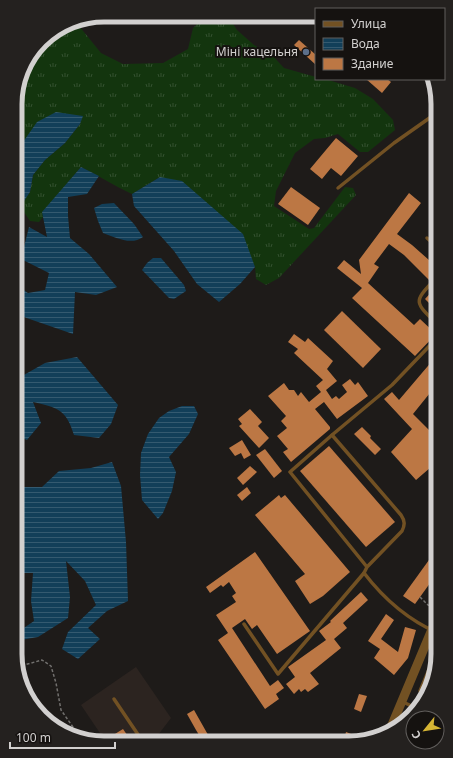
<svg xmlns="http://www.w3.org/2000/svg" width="453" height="758" font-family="'Noto Sans',sans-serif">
<defs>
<pattern id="grass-tufts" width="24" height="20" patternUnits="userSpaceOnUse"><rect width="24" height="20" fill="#13350e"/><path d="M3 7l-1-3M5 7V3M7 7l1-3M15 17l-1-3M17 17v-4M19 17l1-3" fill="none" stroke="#345130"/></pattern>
<pattern id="water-rules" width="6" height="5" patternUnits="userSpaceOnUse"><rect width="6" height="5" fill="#123f59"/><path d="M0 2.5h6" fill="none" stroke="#345a70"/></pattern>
</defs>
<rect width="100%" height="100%" fill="#1e1b19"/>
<polygon fill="#2c2420" points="136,667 171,718 155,739 157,742 106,742 81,705"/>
<path fill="url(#grass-tufts)" d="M205,16H228L237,30L254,45L272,55L284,68L316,77V79H325L355,88L373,99L393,120L395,130L368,152H360L338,134L325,138L314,139L295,153L276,191L274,206L309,229L314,228L345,187L353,188L356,195L279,278L266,285L256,279L255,267L160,177L132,194C114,186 98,175 81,167L43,212V217L39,222L30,221L20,206L30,192L33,175L45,160L65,143L80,124L82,116L23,142L20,169L16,182V92L24,64L45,37L70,22L75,21L101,53L123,64L163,63L188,49L193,28Z"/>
<g fill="url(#water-rules)">
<polygon points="56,112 83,116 80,124 65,143 45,160 33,175 30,192 16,213 16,182 20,169 23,142 37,122"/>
<polygon points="81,167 99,176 87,194 68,197 68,216 70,238 89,254 117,287 96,295 75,292 73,334 15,314 15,284 28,293 45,290 49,273 21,259 29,227 47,237 42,212"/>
<polygon points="160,177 182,181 243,234 255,267 240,284 219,302 197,284 174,251 134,206 132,194"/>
<path d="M114,203L134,224L143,237C131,246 115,237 103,233L98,221L94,208L102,204Z"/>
<polygon points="153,258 161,258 184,285 186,291 174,299 169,298 142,270 147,263"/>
<path d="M77,357L118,405L111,424L99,438L74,435C66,409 58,408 33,402L41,423L27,440L15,435V380L45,363Z"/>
<polygon points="182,406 194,406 198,414 189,434 169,457 176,472 172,491 163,513 158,519 142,500 140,475 141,453 148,434 159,418 169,411"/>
<polygon points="112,462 121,486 126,542 128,601 107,611 88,628 100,639 78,659 62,649 68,632 96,605 85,581 66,561 70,597 68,618 38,637 15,641 15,634 34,621 31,601 33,573 17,573 15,569 15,487 42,487 59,471 91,468"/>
</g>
<g fill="#bc7744">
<polygon points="299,40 316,55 316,65 294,45"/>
<polygon points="366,79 387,79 391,82 382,93"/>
<polygon points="336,138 358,156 341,176 331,168 322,179 310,169"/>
<polygon points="291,187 320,208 308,225 278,204"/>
<polygon points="409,193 421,203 397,234 412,245 438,268 438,273 429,280 404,255 389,244 374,264 379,267 368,283 414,325 420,319 436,334 415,356 352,298 362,288 337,268 344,260 361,274 359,260"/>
<polygon points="438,281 438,312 425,299 436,287 434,285"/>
<polygon points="342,311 381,349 363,368 324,330"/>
<polygon points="294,334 305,342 308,338 333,361 327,369 337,381 326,390 332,399 336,396 339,399 347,392 342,385 350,379 355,385 358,382 368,396 337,419 324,402 315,409 330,427 330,429 291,462 283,452 288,449 277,436 287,428 281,421 286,416 268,396 284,383 289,390 294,390 298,396 301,392 309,402 321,392 316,386 323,380 294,353 298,349 288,342"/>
<polygon points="433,360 438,364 438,383 413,414 431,432 433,430 438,435 438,461 416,480 391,452 412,429 384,399 392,392 399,400"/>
<polygon points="250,409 262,422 258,426 269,438 259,448 239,426 242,424 238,419"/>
<polygon points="362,427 371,436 370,438 381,449 375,455 354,434"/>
<polygon points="242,440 251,455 244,459 241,453 235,456 229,448"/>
<polygon points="329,446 395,522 366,547 300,471"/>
<polygon points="265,449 282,471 274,478 256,455"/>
<polygon points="250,466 257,472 243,485 237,478"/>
<polygon points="247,487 251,493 242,501 237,495"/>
<polygon points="279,495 281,498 285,495 350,572 323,596 310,604 295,581 305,574 255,515"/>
<polygon points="255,552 310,631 277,654 257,625 252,629 245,619 232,628 270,686 278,680 284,688 276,694 279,699 265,709 218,640 228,633 216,615 236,602 232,596 236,593 229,582 223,587 221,585 210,593 206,587"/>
<polygon points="434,553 438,556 438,572 415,604 403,596"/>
<polygon points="361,592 368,600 343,623 347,628 334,639 341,648 310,673 319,684 308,692 305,689 301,692 299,689 294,694 286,684 295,677 288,667 326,640 319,631 331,622 330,621"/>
<polygon points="386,614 394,620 381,639 398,652 405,627 416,630 408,658 394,675 374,658 380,649 368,641"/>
<polygon points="359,694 367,696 361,712 354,709"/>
<polygon points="194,710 207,733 213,743 204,743 196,730 187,714"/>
<polygon points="123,729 132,742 102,742"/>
<polygon points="346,732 354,735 352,742 343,743"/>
</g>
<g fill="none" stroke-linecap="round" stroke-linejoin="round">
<g stroke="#72706e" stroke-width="1.5" stroke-dasharray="3 2" stroke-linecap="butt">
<polyline points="420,597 428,605 434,607"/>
<polyline points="433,609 438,598"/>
<polyline points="17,667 42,660 51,666 56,683 61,710 80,737"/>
</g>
<g stroke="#725123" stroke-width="3.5">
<polyline points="338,188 394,143 438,112"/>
<polyline points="427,238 438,248"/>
<path d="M438,325C412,300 414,302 438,276"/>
<polyline points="332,435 392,385 438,337"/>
<path d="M364,573L367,567L402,531C405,525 405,521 401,515L332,435L290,472L367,567"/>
<path d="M244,624L278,674L364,573C384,599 408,620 438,633"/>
<polyline points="424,696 420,691 438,648"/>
<polyline points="114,699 143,742"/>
<polyline points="403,702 418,709"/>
</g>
<polyline stroke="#725123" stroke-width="9" points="389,732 438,615"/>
</g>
<circle fill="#5c6f8a" stroke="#151210" stroke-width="1.5" cx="306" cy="52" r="4"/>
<g text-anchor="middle" stroke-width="4" stroke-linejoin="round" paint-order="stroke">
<g font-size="12" fill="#d2d0cf" stroke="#151210" text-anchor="end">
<text x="298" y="56">Міні кацельня</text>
</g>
</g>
<path d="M0 0H453V758H0ZM104 22H349A82 82 0 0 1 431 104V654A82 82 0 0 1 349 736H104A82 82 0 0 1 22 654V104A82 82 0 0 1 104 22Z" fill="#24211f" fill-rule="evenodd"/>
<path fill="none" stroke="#d2d0cf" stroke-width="5" d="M104 22H349A82 82 0 0 1 431 104V654A82 82 0 0 1 349 736H104A82 82 0 0 1 22 654V104A82 82 0 0 1 104 22Z"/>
<rect x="315" y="8" width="130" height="72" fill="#151210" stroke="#615e5c"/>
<rect x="323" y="21" width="20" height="6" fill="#725123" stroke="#615e5c"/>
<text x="351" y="28" font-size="12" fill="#d2d0cf">Улица</text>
<rect x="323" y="38" width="20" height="12" fill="url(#water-rules)" stroke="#615e5c"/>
<text x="351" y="48" font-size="12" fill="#d2d0cf">Вода</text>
<rect x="323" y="58" width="20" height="12" fill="#bc7744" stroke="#615e5c"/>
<text x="351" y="68" font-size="12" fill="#d2d0cf">Здание</text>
<g transform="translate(425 730) rotate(240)"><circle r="19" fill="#151210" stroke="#615e5c"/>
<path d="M0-3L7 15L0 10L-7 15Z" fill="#d6b534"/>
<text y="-6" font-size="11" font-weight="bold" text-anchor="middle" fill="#d2d0cf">С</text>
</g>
<path d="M10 742v6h105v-6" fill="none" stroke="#d2d0cf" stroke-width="2"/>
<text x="16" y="742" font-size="12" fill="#d2d0cf" stroke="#151210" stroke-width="3" paint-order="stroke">100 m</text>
</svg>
